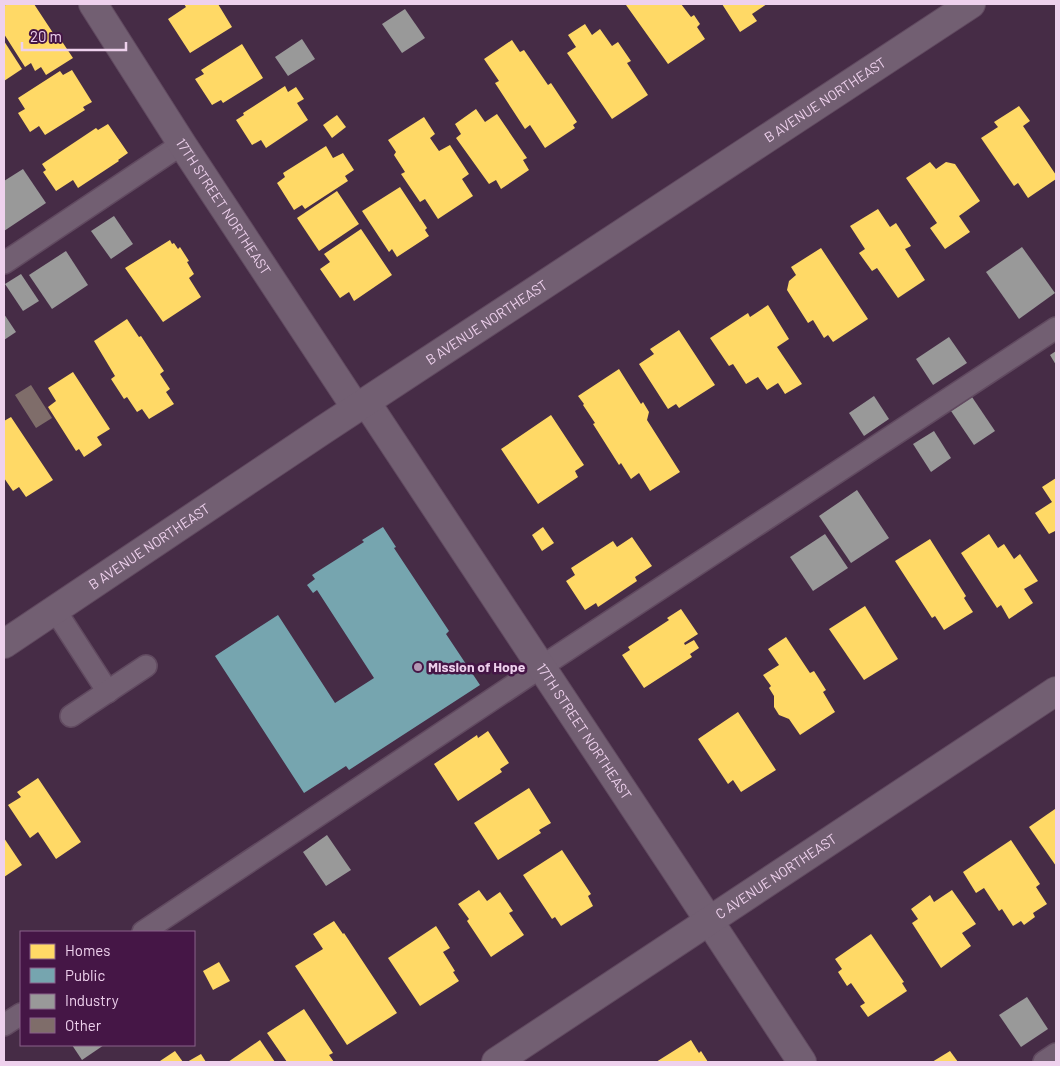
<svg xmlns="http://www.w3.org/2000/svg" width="1060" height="1066" font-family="Barlow,sans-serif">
<rect width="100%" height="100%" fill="#462c46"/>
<g fill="#ffd966">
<polygon points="7,4 34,4 59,42 61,40 73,58 46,75 41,67 35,71 31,63 25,67 4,34 4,6"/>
<polygon points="184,4 218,4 232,27 190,53 168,19 186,7"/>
<polygon points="627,4 681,4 691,17 694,15 700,24 697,27 705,39 668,64 626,5"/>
<polygon points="722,4 767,4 752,14 757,21 740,32"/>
<polygon points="585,24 592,35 600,29 612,46 618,42 631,61 627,63 648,95 612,119 567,53 576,47 568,35"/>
<polygon points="512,40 520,52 524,50 548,85 551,83 577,122 573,125 575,128 545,148 530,125 525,129 495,83 499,81 484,59"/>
<polygon points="4,41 22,69 4,81"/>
<polygon points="242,44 263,78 223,103 221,100 212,105 195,79 204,74 201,70"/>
<polygon points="72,70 92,102 83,107 85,110 45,135 39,126 30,132 18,113 25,109 18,98 60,71 63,75"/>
<polygon points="285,86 288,92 296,87 304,99 297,103 308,120 266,148 261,140 252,145 236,120 244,115 243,113"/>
<polygon points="1019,106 1030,121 1023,126 1056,175 1056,179 1028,198 1018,183 1014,186 981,138 998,127 994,122"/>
<polygon points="476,109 485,122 497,114 527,158 523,160 529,170 501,189 496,180 489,184 456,138 461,134 455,124"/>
<polygon points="337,115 346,127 332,138 323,125"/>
<polygon points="424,117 435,134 430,138 439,151 450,145 469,174 462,179 473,196 438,219 425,199 420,202 401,174 405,172 394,155 396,152 388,140"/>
<polygon points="108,124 128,153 118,160 119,161 78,188 73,180 56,191 43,172 46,170 42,164 96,128 98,130"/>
<polygon points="326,146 333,158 343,153 354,170 345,176 348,181 305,209 302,205 294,210 277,183 285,177 283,173"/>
<polygon points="930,162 936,169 946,162 955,164 980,201 959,216 970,232 945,249 930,228 937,223 906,178"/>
<polygon points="400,187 427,228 425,230 429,236 397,257 392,249 389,252 362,211"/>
<polygon points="337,191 359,224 319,251 297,218"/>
<polygon points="878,209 890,227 896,223 911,246 905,249 925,280 898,298 877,268 872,271 859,253 865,249 850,226"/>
<polygon points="361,229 392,275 354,301 349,292 340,298 320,269 330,262 324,254"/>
<polygon points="170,240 172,244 174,243 178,249 180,247 189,261 187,262 194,274 189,278 201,297 163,322 125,268"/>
<polygon points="821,248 868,319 833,342 828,335 824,338 813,320 808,323 787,290 789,281 796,275 791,267"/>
<polygon points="768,305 789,339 777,347 802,384 785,394 778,383 767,390 758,377 746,384 733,364 729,366 710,338 748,313 750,317"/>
<polygon points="127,319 139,337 141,336 164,371 160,374 170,389 166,392 174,404 149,419 142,409 137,412 127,397 124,399 111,379 115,376 94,341"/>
<polygon points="679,330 715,385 679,408 676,404 668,409 639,364 654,354 650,349"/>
<polygon points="619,369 641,404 643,402 649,412 647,420 680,472 650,491 639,473 631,479 621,463 619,465 593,424 595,423 583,405 584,404 578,396"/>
<polygon points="73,372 110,429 97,437 102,445 84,457 79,449 76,451 48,407 56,401 48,388"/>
<polygon points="551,415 584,465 575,471 578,477 538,504 501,449"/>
<polygon points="11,417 53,480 26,497 19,487 13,491 4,478 4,421"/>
<polygon points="1056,478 1056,533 1055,531 1049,534 1035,513 1052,502 1042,487"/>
<polygon points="543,527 554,543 542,551 532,535"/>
<polygon points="989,534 998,548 1004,544 1014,559 1020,554 1038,581 1024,589 1033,603 1009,619 1001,605 997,608 961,553"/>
<polygon points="632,537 652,566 635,577 637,581 598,607 596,603 585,610 566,581 575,575 571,568 613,541 617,547"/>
<polygon points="930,539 966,596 964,598 973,612 944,630 935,616 932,618 895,561"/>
<polygon points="865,606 898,659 864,680 829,629"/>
<polygon points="681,609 698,634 684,643 685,645 694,640 699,648 690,654 692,657 644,688 622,655 630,650 628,647 669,620 667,618"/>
<polygon points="786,637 810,673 814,671 826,690 823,692 835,712 800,735 789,719 779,715 774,707 774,696 769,688 771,686 763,675 779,665 768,649"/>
<polygon points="738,712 776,770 741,792 733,780 728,784 698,739"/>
<polygon points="488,731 509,763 500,769 502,772 458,801 434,764 477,735 478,738"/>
<polygon points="38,778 81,842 56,859 38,832 30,838 8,805 21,797 17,792"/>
<polygon points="529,788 551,823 539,830 541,833 498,860 474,823"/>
<polygon points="1055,809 1056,811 1056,866 1029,827"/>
<polygon points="4,838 22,865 4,877"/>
<polygon points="1011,840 1040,884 1036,887 1047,904 1033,913 1035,917 1024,925 1021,921 1013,926 1002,909 999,911 984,888 976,893 963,872"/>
<polygon points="562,850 591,894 588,896 593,906 561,926 555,917 552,919 523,875"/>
<polygon points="479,890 487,901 500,892 513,911 509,913 524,935 491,957 467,921 469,919 458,904"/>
<polygon points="952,890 976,924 962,933 971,946 941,968 912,923 918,919 911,909 930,895 934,902"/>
<polygon points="334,921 343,934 344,933 397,1013 347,1045 295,966 323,949 313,934"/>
<polygon points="436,926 450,948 443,952 455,971 453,972 459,981 420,1006 388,958"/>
<polygon points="871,934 904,982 902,983 907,991 868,1017 860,1006 865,1003 851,983 847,986 838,972 842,969 835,959"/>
<polygon points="219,962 230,981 213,990 203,971"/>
<polygon points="304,1009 333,1053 329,1055 334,1062 287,1062 267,1033"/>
<polygon points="260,1040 275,1062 228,1062"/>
<polygon points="691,1040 699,1053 701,1051 708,1062 656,1062"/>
<polygon points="175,1051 183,1062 161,1062 160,1061"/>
<polygon points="950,1051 958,1062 932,1062"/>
<polygon points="201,1054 206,1062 187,1062"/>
</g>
<polygon fill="#76a5af" points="383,527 396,547 394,548 449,631 446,634 480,685 349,770 346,766 304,793 215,656 278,615 335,703 374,678 317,590 313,593 307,585 315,579 312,575 364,542 362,540"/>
<g fill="#999">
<polygon points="405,9 425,38 402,53 382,24"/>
<polygon points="302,39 315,59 288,76 275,57"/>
<polygon points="23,169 46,203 4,231 4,181"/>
<polygon points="114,216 133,244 111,259 91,231"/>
<polygon points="1022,247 1055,293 1019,319 986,272"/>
<polygon points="66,251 88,285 52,309 29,275"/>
<polygon points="21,274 39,301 23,311 5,284"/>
<polygon points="4,314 16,332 4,340"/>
<polygon points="949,337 967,363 933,385 916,359"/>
<polygon points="1056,351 1056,365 1050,355"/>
<polygon points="874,396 889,419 864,436 849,413"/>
<polygon points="972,397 995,431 974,445 951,411"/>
<polygon points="934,431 951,458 931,472 913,444"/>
<polygon points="857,490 889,538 851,563 819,516"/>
<polygon points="825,534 848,568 813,591 790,557"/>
<polygon points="327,835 351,870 326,886 303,852"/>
<polygon points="1027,997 1048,1029 1021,1047 999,1015"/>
<polygon points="72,1045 104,1045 82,1060"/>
</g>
<polygon fill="#7f6d6a" points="31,385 52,418 36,428 15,395"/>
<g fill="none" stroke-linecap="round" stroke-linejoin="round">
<defs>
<g id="lane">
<polyline points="4,263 182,144"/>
<polyline points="55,610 108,692"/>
<polyline points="71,716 146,666"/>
<polyline points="143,932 541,667 1056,328"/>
<polyline points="4,1025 21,1014"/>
<polyline points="1044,1062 1056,1054"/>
</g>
<g id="street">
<path id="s1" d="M93,4L182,144L356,408"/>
<path id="s2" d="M366,402L679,875L802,1062"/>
<path id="s3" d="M4,644L323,430L971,4"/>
<path id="s4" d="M496,1062L1056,691"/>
</g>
</defs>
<use href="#lane" stroke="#614a60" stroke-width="24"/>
<use href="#street" stroke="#614a60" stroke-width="30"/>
<use href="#lane" stroke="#725f72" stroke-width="21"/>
<use href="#street" stroke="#725f72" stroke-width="28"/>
</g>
<circle fill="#b397b3" stroke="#451646" stroke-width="2" cx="418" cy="667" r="5"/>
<g text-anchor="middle" stroke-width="5" stroke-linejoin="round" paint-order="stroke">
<g font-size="14" fill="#eed1ed" stroke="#451646">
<text dy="5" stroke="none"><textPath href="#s3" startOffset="985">B AVENUE NORTHEAST</textPath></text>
<text dy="5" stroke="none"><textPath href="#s1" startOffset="241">17TH STREET NORTHEAST</textPath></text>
<text dy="5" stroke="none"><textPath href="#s3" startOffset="580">B AVENUE NORTHEAST</textPath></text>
<text dy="5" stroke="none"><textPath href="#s3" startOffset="175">B AVENUE NORTHEAST</textPath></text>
<text dy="5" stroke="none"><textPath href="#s2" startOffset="395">17TH STREET NORTHEAST</textPath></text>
<text dy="5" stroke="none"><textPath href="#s4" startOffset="336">C AVENUE NORTHEAST</textPath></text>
</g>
<g font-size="14" font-weight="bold" fill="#eed1ed" stroke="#451646" text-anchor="start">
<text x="428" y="672">Mission of Hope</text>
</g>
</g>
<rect width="1060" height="1066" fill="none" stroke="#eed1ed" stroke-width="10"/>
<rect x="20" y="931" width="175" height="115" fill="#451646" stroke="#896189"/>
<rect x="30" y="944" width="25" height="15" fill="#ffd966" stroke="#896189"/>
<text x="65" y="956" font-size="15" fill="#eed1ed">Homes</text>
<rect x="30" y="968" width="25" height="15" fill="#76a5af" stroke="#896189"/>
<text x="65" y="981" font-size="15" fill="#eed1ed">Public</text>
<rect x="30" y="994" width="25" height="15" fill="#999999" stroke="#896189"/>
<text x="65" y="1006" font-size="15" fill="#eed1ed">Industry</text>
<rect x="30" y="1018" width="25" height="15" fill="#7f6d6a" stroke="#896189"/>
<text x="65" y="1031" font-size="15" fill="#eed1ed">Other</text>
<path d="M22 42v8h104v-8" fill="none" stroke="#eed1ed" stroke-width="2.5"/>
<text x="30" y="42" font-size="15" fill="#eed1ed" stroke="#451646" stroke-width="4" paint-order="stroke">20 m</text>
</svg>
